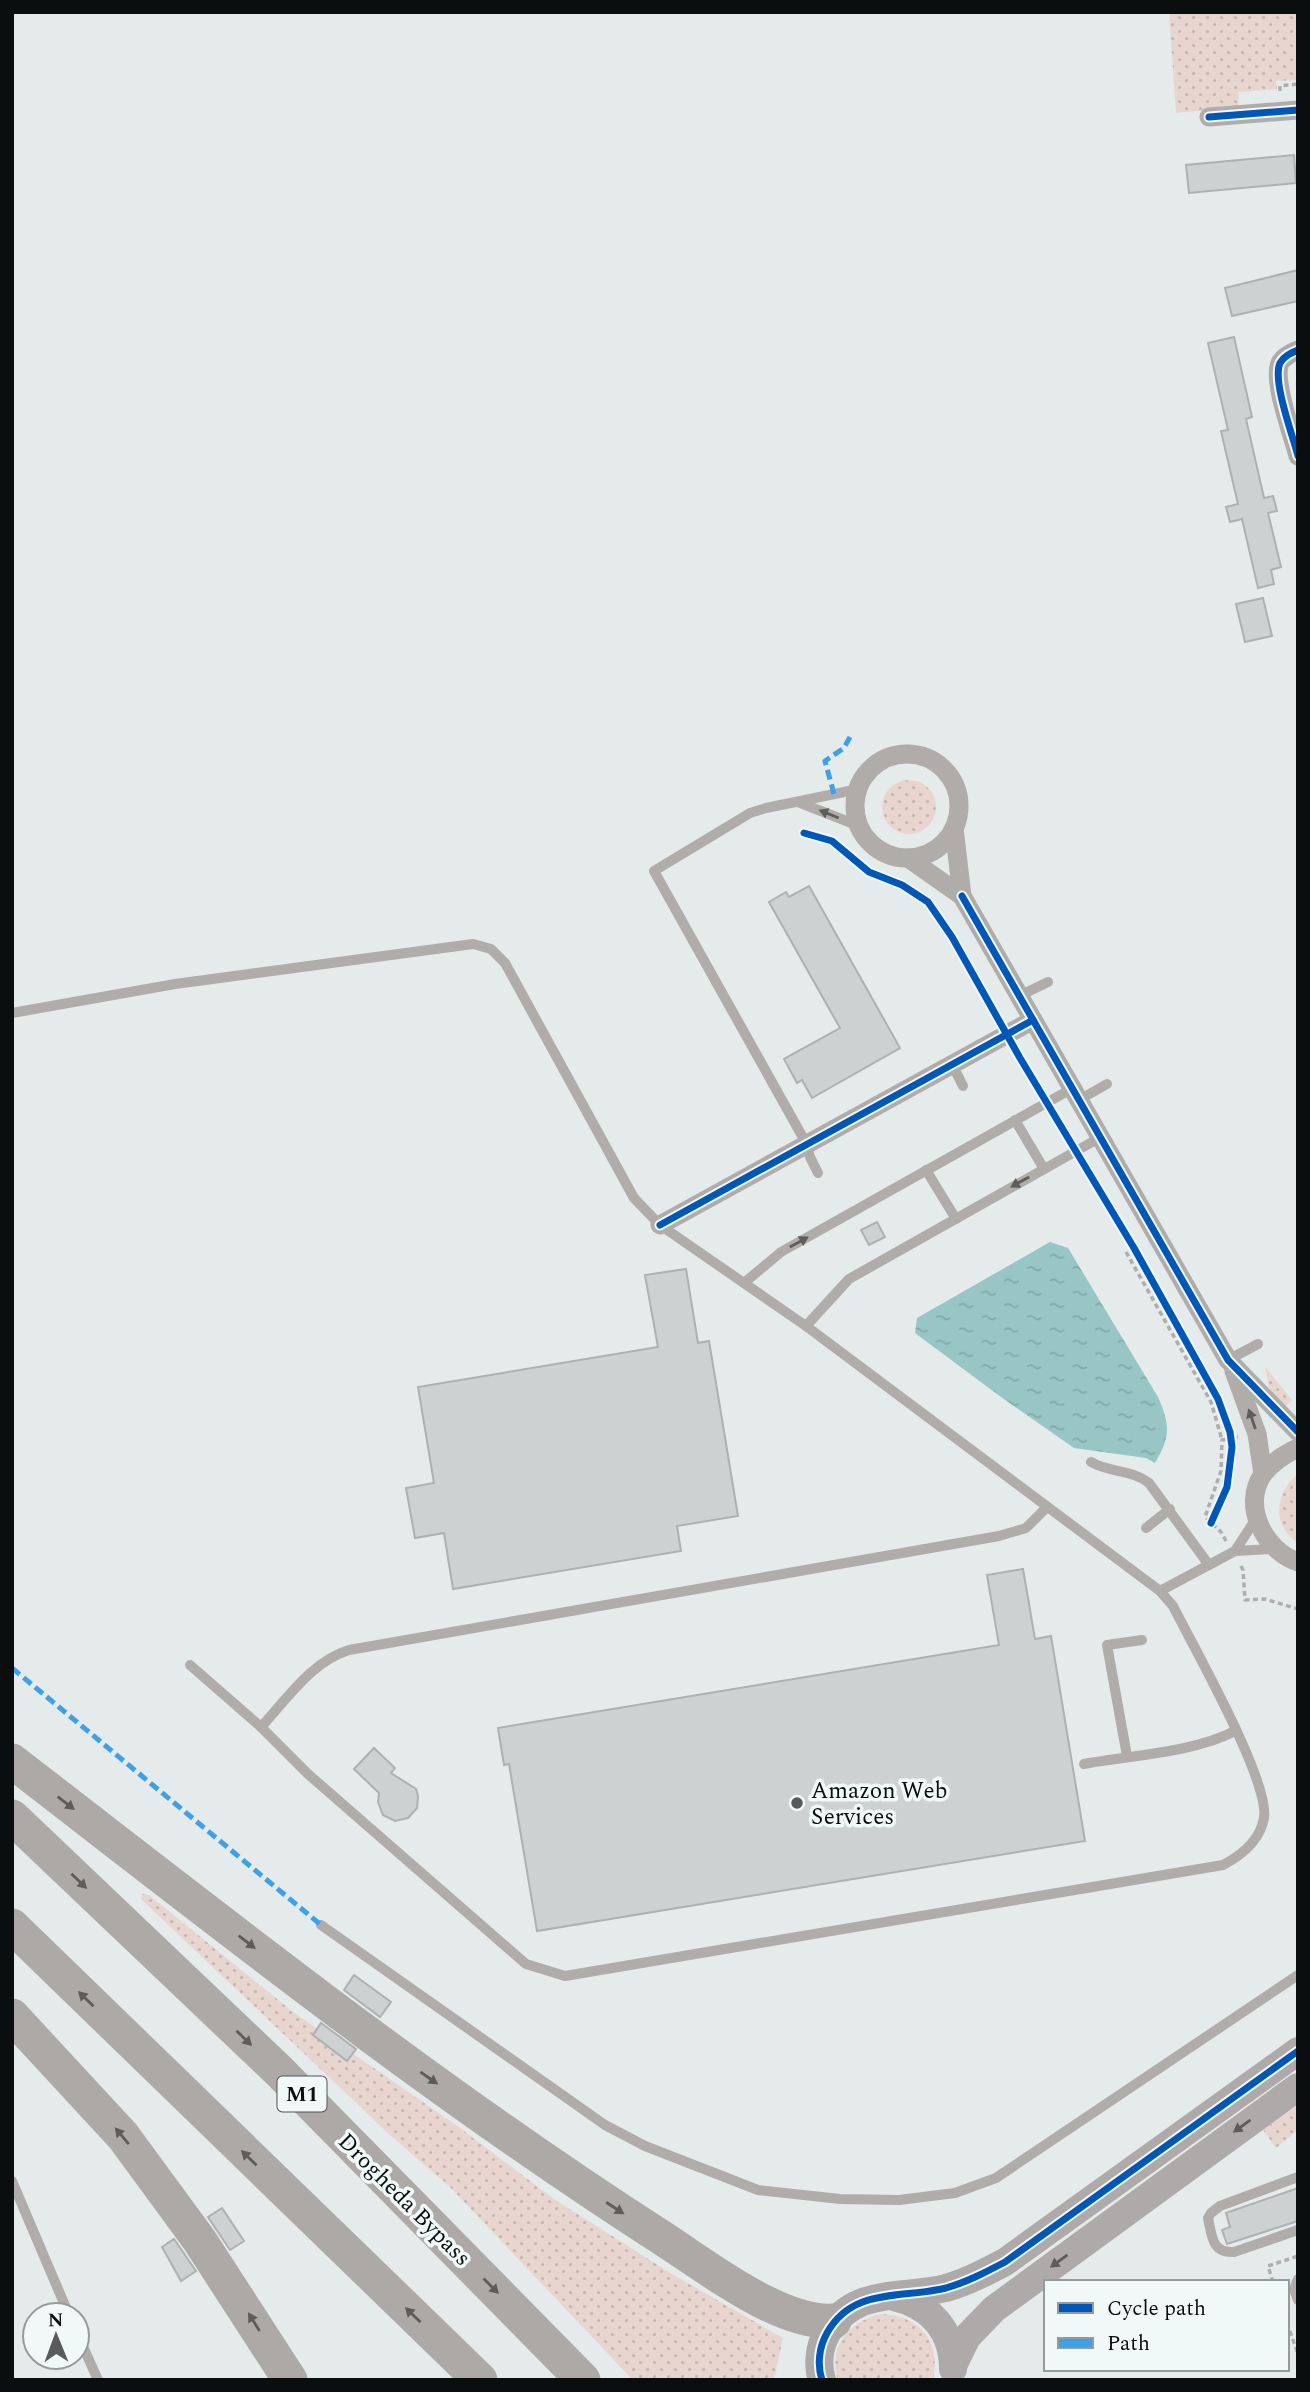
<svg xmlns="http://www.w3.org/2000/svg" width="1310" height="2392" font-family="Spectral,serif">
<defs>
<pattern id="grass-dots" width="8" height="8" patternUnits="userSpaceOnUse" patternTransform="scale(1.75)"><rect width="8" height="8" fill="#e8d5cf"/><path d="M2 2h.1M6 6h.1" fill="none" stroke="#c6b6b1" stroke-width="1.8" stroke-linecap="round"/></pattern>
<pattern id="water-ripples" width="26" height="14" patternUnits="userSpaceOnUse" patternTransform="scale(1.75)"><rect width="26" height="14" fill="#97c6c4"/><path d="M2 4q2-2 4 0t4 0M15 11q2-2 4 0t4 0" fill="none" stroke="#81a9a7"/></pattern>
</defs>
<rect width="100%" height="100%" fill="#e5eaea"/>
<g fill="url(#grass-dots)">
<polygon points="1169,12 1298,12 1298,80 1276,81 1277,89 1238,92 1239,107 1176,113"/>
<circle cx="909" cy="807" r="27"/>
<polygon points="1265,1367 1292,1400 1285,1407 1269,1388"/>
<path d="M1298,1474V1543C1271,1525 1275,1492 1298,1474Z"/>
<polygon points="142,1894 149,1895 293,2012 456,2125 554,2199 672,2274 783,2338 774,2380 633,2380 450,2187 390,2135 141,1899"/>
<polygon points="1298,2105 1298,2130 1276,2148 1263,2130"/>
<path d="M882,2314C921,2316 941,2342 933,2380H838C827,2347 850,2320 882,2314Z"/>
</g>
<path fill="url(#water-ripples)" d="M1050,1242L1068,1248L1158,1397C1170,1425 1171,1436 1155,1463L1146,1458L1074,1448L1001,1397L915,1333L917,1318Z"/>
<g fill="#ced1d1" stroke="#aeb1b1" stroke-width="2">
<polygon points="1294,155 1296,183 1189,193 1186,165"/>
<polygon points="1298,270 1298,301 1232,316 1225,288"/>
<polygon points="1234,337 1252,417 1246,419 1264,498 1273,496 1277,511 1268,513 1281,567 1271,570 1274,584 1258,588 1242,519 1230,522 1226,507 1238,504 1221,431 1228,430 1208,343"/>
<polygon points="1263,598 1272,636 1245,642 1236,604"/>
<polygon points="809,886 900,1048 812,1098 802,1080 797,1083 784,1059 840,1028 769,902 786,892 789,897"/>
<polygon points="877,1222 885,1237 869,1245 861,1230"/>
<polygon points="686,1269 698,1343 709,1341 738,1516 677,1526 681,1551 453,1589 444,1533 415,1538 406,1488 434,1483 418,1387 658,1347 645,1275"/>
<polygon points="1023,1569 1035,1639 1051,1636 1085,1841 537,1931 509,1764 504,1765 498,1728 999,1645 987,1575"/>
<polygon points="374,1748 395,1768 391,1773 416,1789 418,1796 417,1808 408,1818 395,1821 383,1815 378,1802 379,1793 354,1769"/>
<polygon points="354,1975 391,2002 380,2017 344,1990"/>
<polygon points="321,2023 356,2049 347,2061 313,2035"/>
<polygon points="1298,2188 1298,2221 1227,2244 1222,2230 1230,2227 1226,2213"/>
<polygon points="222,2208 244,2241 230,2250 208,2217"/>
<polygon points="174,2239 196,2271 181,2281 162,2247"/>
</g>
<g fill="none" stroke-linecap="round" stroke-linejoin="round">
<g stroke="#afaead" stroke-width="3.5" stroke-dasharray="5 3.5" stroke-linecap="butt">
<polyline points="1280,91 1280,86 1298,84"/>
<polyline points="1126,1252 1211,1402 1222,1440"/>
<polyline points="1226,1541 1221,1532 1205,1517 1221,1471 1222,1440 1238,1437"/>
<polyline points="1241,1566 1243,1570 1245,1600 1265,1599 1298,1609"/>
<polyline points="1273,2282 1268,2266 1298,2256"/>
<polyline points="1287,2323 1298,2354"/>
</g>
<g stroke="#b0aca9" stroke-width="10">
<polyline points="798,802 859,826"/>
<polyline points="1019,996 1048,982"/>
<path d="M12,1013L175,984L473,944L491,949L505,963L634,1198L660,1225L806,1326L1160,1591L1173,1606C1193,1646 1270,1781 1264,1818C1260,1841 1242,1855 1223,1865L565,1976L526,1964L308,1774L261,1727L190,1665"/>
<polyline points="952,1064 963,1086"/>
<polyline points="1079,1100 1107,1084"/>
<polyline points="1015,1120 1044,1169"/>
<polyline points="926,1170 956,1219"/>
<polyline points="818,1173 810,1157 806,1143 654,871 750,813 766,808 859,789"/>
<polyline points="744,1283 781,1252 1073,1088"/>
<polyline points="806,1326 849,1279 1101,1137"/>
<polyline points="1228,1360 1258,1344"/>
<path d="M1091,1462C1110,1473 1131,1469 1149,1483L1209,1565"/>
<polyline points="1257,1517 1235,1551 1274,1549"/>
<polyline points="1146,1528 1170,1509"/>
<polyline points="1160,1591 1235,1551"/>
<path d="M261,1727C287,1699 312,1661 349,1650L999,1536L1026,1528L1047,1507"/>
<polyline points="1127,1756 1107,1645 1142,1640"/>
<path d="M1084,1764C1132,1755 1192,1753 1235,1731"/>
<polyline points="321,1925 605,2125 645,2146 758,2190 840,2199 899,2200 955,2193 996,2178 1298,1975"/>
<path d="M1298,2177L1220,2206L1211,2213L1208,2218C1212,2237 1212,2253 1234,2252L1298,2230"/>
<polyline points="12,2181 69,2315"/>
<polyline points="1298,2279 1294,2289 1298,2300"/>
<polyline points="77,2333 98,2380"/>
</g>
<g stroke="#b0aca9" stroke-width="19">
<polyline points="1209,117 1298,110"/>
<path d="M1298,350C1291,353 1284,356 1280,363C1272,381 1293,436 1298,456"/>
<circle cx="907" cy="806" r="52"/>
<polyline points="908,858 962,896 954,828"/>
<polyline points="962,896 1228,1360 1298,1432"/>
<polyline points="660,1225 1033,1020"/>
<polyline points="1234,1371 1257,1434 1263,1474"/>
<path d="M1298,1448C1285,1454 1272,1462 1263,1474C1241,1506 1265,1551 1298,1562"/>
</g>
<g stroke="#aeaaa9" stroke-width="28">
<path d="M894,2297C930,2305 953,2330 953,2369"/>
<polyline points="953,2366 967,2337 994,2309 1298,2087"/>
<path d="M822,2380C817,2365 819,2347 827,2333C853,2287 901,2299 946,2288C967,2282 986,2272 1005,2262L1298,2051"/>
</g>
<g stroke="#aca9a7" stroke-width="35">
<path d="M12,1761C223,1924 432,2090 656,2234C702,2263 779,2325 834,2321"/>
<polyline points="12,1817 279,2071 583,2380"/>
<polyline points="12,1926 480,2380"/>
<polyline points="12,2016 123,2136 200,2241 290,2380"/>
</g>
<g stroke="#3ca1e9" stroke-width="5" stroke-dasharray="10 5" stroke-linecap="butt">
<polyline points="834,794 825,761 844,748 850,737"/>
<polyline points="12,1668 321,1925"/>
</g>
<defs>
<g id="cycleway">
<polyline points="1209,117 1298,110"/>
<path d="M1298,350C1291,353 1284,356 1280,363C1272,381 1293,436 1298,456"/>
<polyline points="804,833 832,841 869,872 902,885 928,902 952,937 1020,1058 1134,1248 1218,1399 1230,1432 1232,1447 1227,1487 1211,1523"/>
<polyline points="962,896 1228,1360 1298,1432"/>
<polyline points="660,1225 1033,1020"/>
<path d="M822,2380C817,2365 819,2347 827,2333C853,2287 901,2299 946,2288C967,2282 986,2272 1005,2262L1298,2051"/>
</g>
</defs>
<use href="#cycleway" stroke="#f0f9f8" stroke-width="11"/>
<use href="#cycleway" stroke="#0057b8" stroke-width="7"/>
</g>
<defs><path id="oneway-solid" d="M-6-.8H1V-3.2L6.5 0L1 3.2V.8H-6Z" transform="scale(1.75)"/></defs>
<g fill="#5e5d5c">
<use href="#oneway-solid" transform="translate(829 814) rotate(-158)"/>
<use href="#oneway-solid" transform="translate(1020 1182) rotate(151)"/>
<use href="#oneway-solid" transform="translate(799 1242) rotate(-29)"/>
<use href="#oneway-solid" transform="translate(1252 1419) rotate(-109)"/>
</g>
<g fill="#5c5c5a">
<use href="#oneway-solid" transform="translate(66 1803) rotate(38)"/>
<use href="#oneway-solid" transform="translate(79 1881) rotate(44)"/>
<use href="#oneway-solid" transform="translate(247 1942) rotate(38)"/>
<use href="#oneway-solid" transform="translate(86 1999) rotate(-136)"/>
<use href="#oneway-solid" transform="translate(244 2038) rotate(44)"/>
<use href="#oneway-solid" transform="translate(429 2078) rotate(35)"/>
<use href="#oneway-solid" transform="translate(122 2136) rotate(-130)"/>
<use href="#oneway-solid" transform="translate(249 2158) rotate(-136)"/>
<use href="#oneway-solid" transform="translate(615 2208) rotate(33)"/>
<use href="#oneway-solid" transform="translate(491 2286) rotate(45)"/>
<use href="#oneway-solid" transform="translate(413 2315) rotate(-136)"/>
<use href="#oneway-solid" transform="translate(254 2322) rotate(-122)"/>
</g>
<g fill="#5c5c5c">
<use href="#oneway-solid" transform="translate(1242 2126) rotate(144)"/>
<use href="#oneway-solid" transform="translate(1059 2261) rotate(144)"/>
</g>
<circle fill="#575b5b" stroke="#f0f9f8" stroke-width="2.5" cx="797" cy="1803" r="7"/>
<g text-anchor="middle" stroke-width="7" stroke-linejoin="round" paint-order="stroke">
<rect fill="#f0f9f8" stroke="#505454" stroke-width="2" x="277.5" y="2076.5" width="49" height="35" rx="5"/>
<g font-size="21" font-weight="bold" fill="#0b0e0e">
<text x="302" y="2101">M1</text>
</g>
<g font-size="23" fill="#0b0e0e" stroke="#f0f9f8" text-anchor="start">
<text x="811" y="1798">Amazon Web<tspan x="811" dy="26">Services</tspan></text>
</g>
<g font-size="23" fill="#0b0e0e" stroke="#f0f9f8">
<text transform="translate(405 2199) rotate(45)" y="8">Drogheda Bypass</text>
</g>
</g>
<rect width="1310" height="2392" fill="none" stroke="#0b0e0e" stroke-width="28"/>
<rect x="1044" y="2280" width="245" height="91" fill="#f0f9f8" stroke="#949b9a" stroke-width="2"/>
<rect x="1058" y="2303" width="35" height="10" fill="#0057b8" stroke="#949b9a" stroke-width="2"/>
<text x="1107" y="2315" font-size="21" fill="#0b0e0e">Cycle path</text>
<rect x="1058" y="2338" width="35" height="10" fill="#3ca1e9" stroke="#949b9a" stroke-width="2"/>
<text x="1107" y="2350" font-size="21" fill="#0b0e0e">Path</text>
<g transform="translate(56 2336) rotate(359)"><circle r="33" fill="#f0f9f8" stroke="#949b9a" stroke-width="2"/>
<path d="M0-5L12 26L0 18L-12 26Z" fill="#575b5b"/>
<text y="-10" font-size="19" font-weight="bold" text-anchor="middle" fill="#0b0e0e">N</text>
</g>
</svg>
